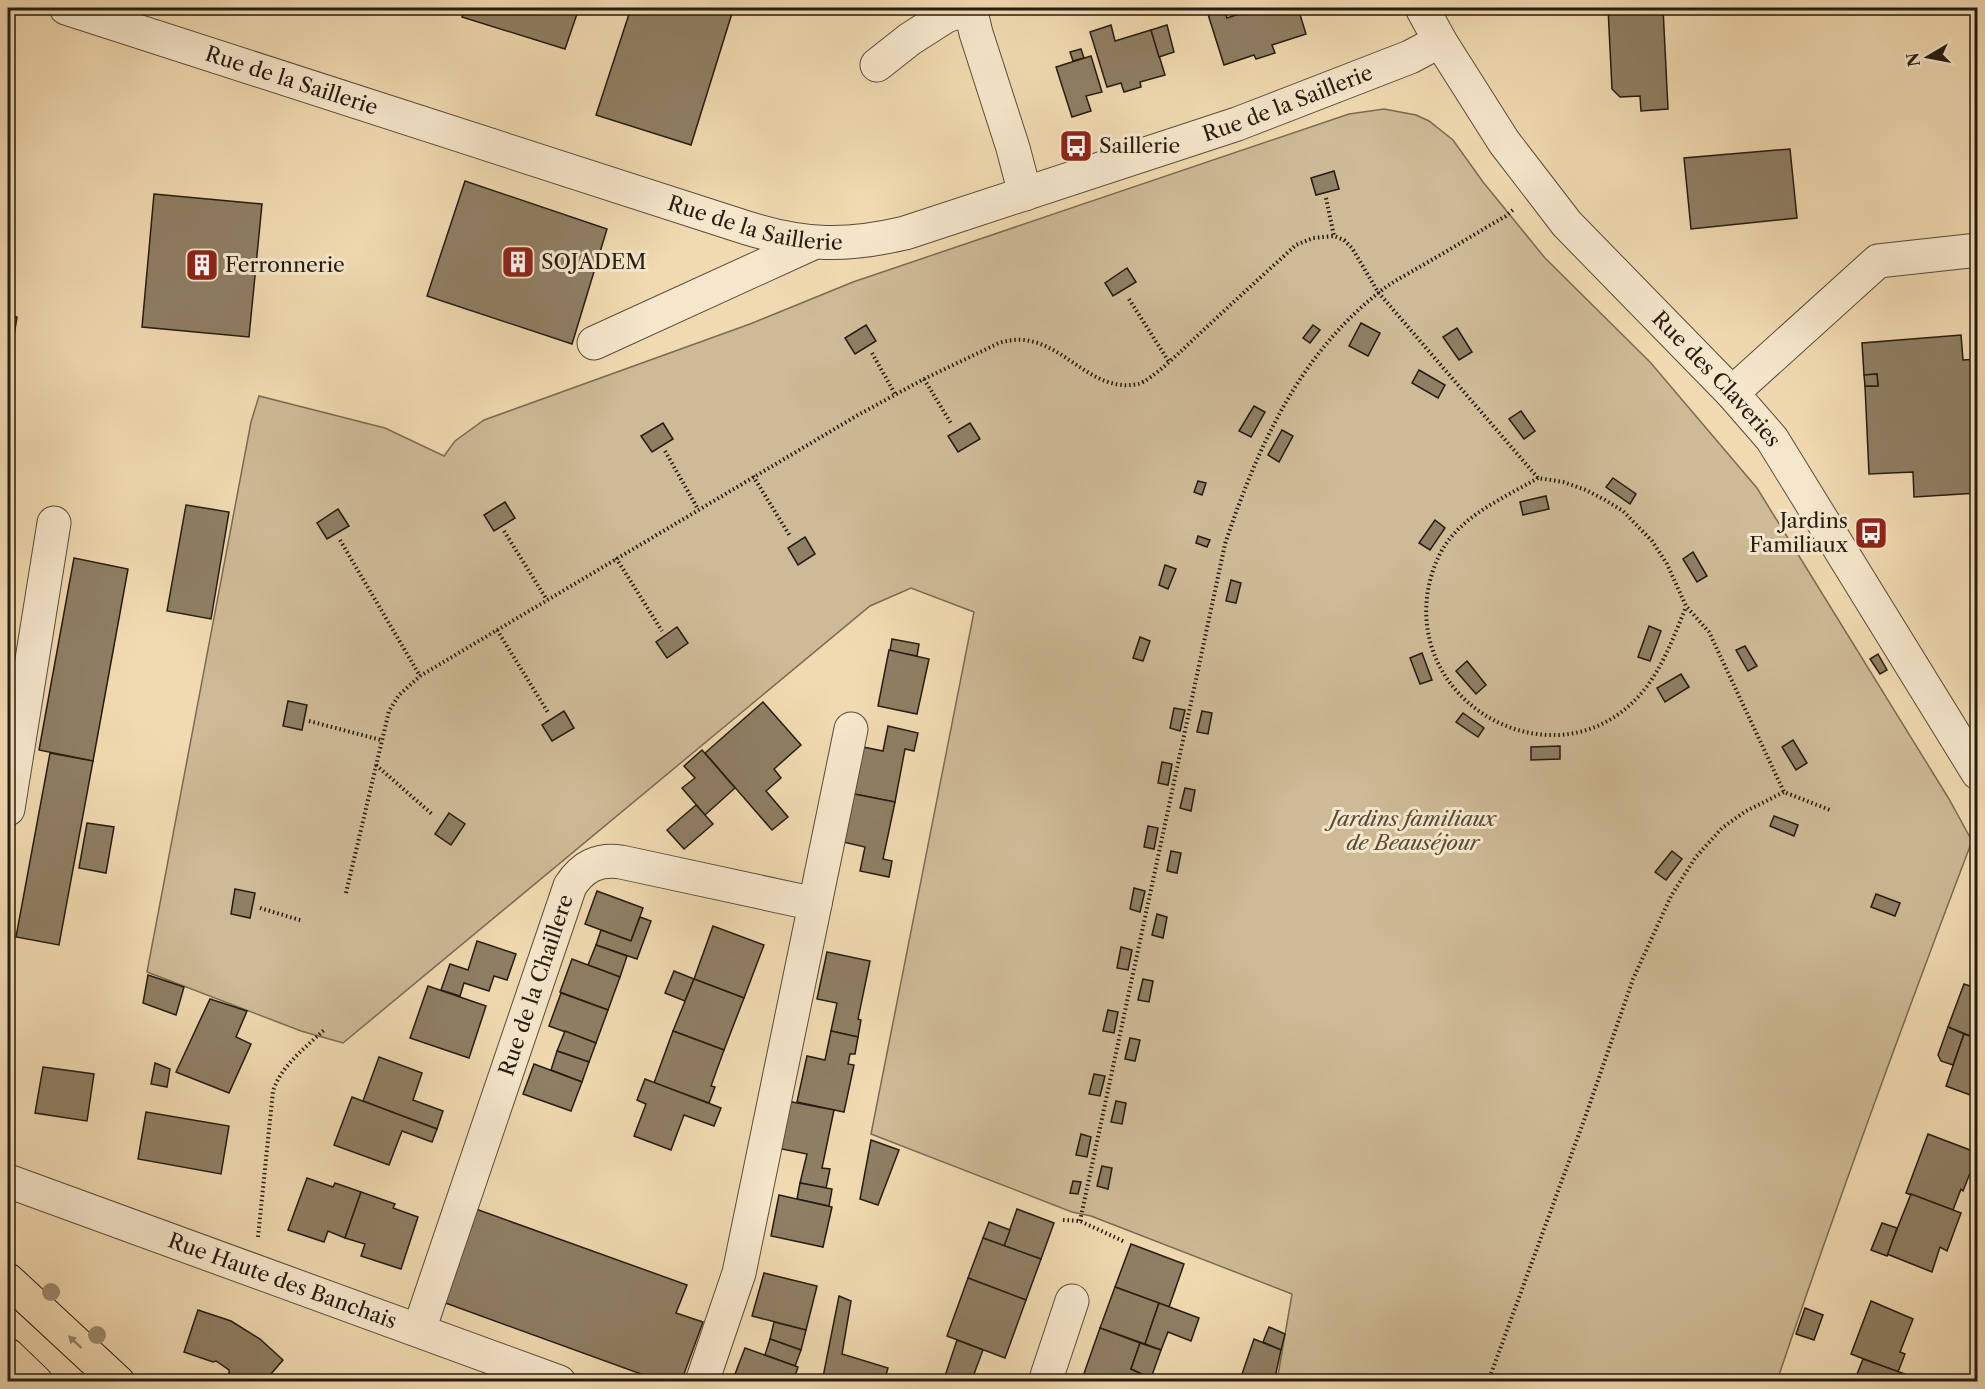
<svg xmlns="http://www.w3.org/2000/svg" width="1985" height="1389" font-family="'Libre Caslon Text',serif">
<rect width="100%" height="100%" fill="#f1dab1"/>
<filter id="stains"><feTurbulence type="fractalNoise" baseFrequency=".00333" numOctaves="4"/><feColorMatrix values="0 0 0 0 .2 0 0 0 0 .09 0 0 0 0 .02 0 0 0 .5 -.17"/></filter>
<radialGradient id="worn" r=".72"><stop offset=".6" stop-color="#630" stop-opacity="0"/><stop offset="1" stop-color="#630" stop-opacity=".3"/></radialGradient>
<path fill="#ceba96" stroke="#7a6b54" stroke-width="1.5" d="M1384,109L1416,115L1429,121L1453,140L1483,182L1545,258L1650,362L1757,488L1949,799L1972,841C1904,1020 1838,1200 1777,1381H1277L1292,1294L1091,1216L1072,1212L871,1134L974,612L911,588L870,606L343,1043L301,1031L147,972L251,422L259,396L385,428L444,456L455,441L484,420L750,324L853,282L1349,114Z"/>
<g fill="#8f7f64" stroke="#251c11" stroke-width="1.5">
<polygon points="465,8 579,8 565,49 462,17"/>
<polygon points="631,8 724,8 733,10 691,145 596,115"/>
<polygon points="1206,8 1224,8 1227,18 1257,8 1298,8 1306,34 1272,45 1275,53 1256,59 1254,55 1224,65"/>
<polygon points="1608,8 1663,8 1668,109 1641,111 1640,96 1620,97 1612,89"/>
<polygon points="1111,25 1115,41 1151,30 1165,75 1140,82 1141,87 1124,92 1121,83 1107,87 1090,32"/>
<polygon points="1167,25 1174,52 1159,57 1151,30"/>
<polygon points="1081,49 1084,58 1073,61 1070,52"/>
<polygon points="1091,56 1102,92 1086,96 1091,111 1072,117 1056,67"/>
<polygon points="1790,149 1797,218 1691,229 1684,158"/>
<polygon points="1334,171 1339,189 1316,195 1311,178"/>
<polygon points="465,181 607,229 572,344 427,296"/>
<polygon points="154,194 262,204 249,337 142,327"/>
<polygon points="1127,268 1136,282 1113,296 1105,283"/>
<polygon points="8,315 17,317 8,373"/>
<polygon points="1361,323 1380,333 1368,356 1349,346"/>
<polygon points="866,325 876,341 855,354 845,338"/>
<polygon points="1313,325 1320,330 1310,343 1303,338"/>
<polygon points="1457,328 1472,352 1459,360 1443,337"/>
<polygon points="1961,335 1963,360 1978,359 1978,493 1914,497 1913,472 1869,474 1865,386 1878,386 1877,374 1864,375 1862,343"/>
<polygon points="1419,370 1445,385 1438,398 1412,383"/>
<polygon points="1877,374 1878,386 1865,386 1864,375"/>
<polygon points="1254,406 1265,412 1251,437 1239,431"/>
<polygon points="1521,411 1535,431 1524,439 1509,419"/>
<polygon points="663,423 673,439 652,452 641,436"/>
<polygon points="970,423 980,439 958,452 948,436"/>
<polygon points="1282,430 1293,436 1279,462 1268,455"/>
<polygon points="1613,478 1636,494 1630,504 1606,487"/>
<polygon points="1198,481 1206,483 1202,495 1194,492"/>
<polygon points="1546,496 1549,509 1523,515 1520,502"/>
<polygon points="505,502 515,518 494,531 484,515"/>
<polygon points="186,505 229,512 211,619 167,611"/>
<polygon points="338,509 349,526 327,539 317,523"/>
<polygon points="1435,520 1445,528 1430,550 1419,543"/>
<polygon points="1198,536 1210,540 1207,547 1196,543"/>
<polygon points="805,537 815,554 798,565 788,548"/>
<polygon points="1693,552 1707,576 1697,582 1683,559"/>
<polygon points="74,558 128,569 93,761 39,750"/>
<polygon points="1165,565 1176,569 1168,589 1159,585"/>
<polygon points="1231,580 1241,583 1236,603 1226,601"/>
<polygon points="1649,626 1661,631 1650,661 1638,657"/>
<polygon points="677,627 688,643 667,658 656,642"/>
<polygon points="1140,637 1150,641 1143,661 1133,658"/>
<polygon points="892,639 919,644 917,656 890,651"/>
<polygon points="1745,646 1757,666 1748,671 1736,650"/>
<polygon points="889,650 929,659 917,714 878,706"/>
<polygon points="1422,653 1432,680 1420,684 1410,658"/>
<polygon points="1878,654 1887,670 1880,674 1870,659"/>
<polygon points="1467,661 1486,685 1476,694 1456,671"/>
<polygon points="1681,674 1689,687 1665,702 1657,688"/>
<polygon points="288,701 307,705 302,730 283,726"/>
<polygon points="763,702 801,745 774,769 781,778 766,791 788,817 772,830 705,753"/>
<polygon points="1174,708 1185,710 1180,731 1170,728"/>
<polygon points="564,711 574,728 552,741 542,725"/>
<polygon points="1202,711 1212,713 1208,734 1197,732"/>
<polygon points="1463,713 1484,728 1478,737 1456,722"/>
<polygon points="888,726 918,733 914,751 905,749 895,802 849,793 858,746 883,751"/>
<polygon points="1793,740 1807,763 1796,770 1782,747"/>
<polygon points="1560,746 1560,759 1531,760 1531,747"/>
<polygon points="702,750 735,788 705,815 682,788 695,778 684,766"/>
<polygon points="50,753 93,761 59,945 16,937"/>
<polygon points="1162,762 1172,764 1168,785 1158,783"/>
<polygon points="1185,788 1195,790 1191,811 1180,808"/>
<polygon points="849,793 895,802 883,859 892,861 889,877 860,871 865,847 839,841"/>
<polygon points="696,805 713,824 684,849 667,830"/>
<polygon points="449,813 465,824 451,845 435,834"/>
<polygon points="1774,816 1798,825 1794,836 1770,826"/>
<polygon points="87,823 114,827 106,873 79,868"/>
<polygon points="1148,826 1158,828 1154,849 1144,847"/>
<polygon points="1171,851 1181,853 1177,873 1167,871"/>
<polygon points="1672,851 1682,859 1666,880 1655,872"/>
<polygon points="1134,888 1145,891 1140,912 1130,909"/>
<polygon points="235,889 255,893 250,918 231,914"/>
<polygon points="597,891 643,908 631,941 585,924"/>
<polygon points="1876,894 1900,903 1895,916 1871,907"/>
<polygon points="1157,914 1167,917 1163,938 1152,935"/>
<polygon points="640,917 651,921 637,959 596,945 601,930 631,941"/>
<polygon points="713,926 764,945 744,998 694,979"/>
<polygon points="477,941 516,954 507,980 494,976 489,991 464,983 460,996 441,990 450,964 468,970"/>
<polygon points="596,945 627,956 620,977 588,965"/>
<polygon points="1121,947 1132,950 1128,970 1117,968"/>
<polygon points="827,952 870,961 858,1019 861,1020 858,1037 831,1031 837,1003 817,999"/>
<polygon points="572,959 620,977 608,1010 560,992"/>
<polygon points="674,971 694,979 685,1001 665,993"/>
<polygon points="148,975 184,987 176,1015 143,1003"/>
<polygon points="694,979 744,998 724,1050 673,1031"/>
<polygon points="1143,979 1153,981 1149,1002 1138,1000"/>
<polygon points="1964,984 1976,988 1978,985 1978,1039 1948,1027"/>
<polygon points="428,986 486,1006 469,1058 410,1038"/>
<polygon points="561,993 608,1010 596,1043 549,1026"/>
<polygon points="210,999 247,1011 236,1037 251,1044 229,1093 176,1072"/>
<polygon points="1108,1010 1118,1012 1114,1033 1103,1031"/>
<polygon points="1948,1027 1964,1034 1953,1065 1941,1061 1938,1055"/>
<polygon points="565,1031 596,1043 589,1062 557,1051"/>
<polygon points="673,1031 724,1050 711,1086 715,1087 709,1103 654,1083"/>
<polygon points="831,1031 858,1037 855,1054 850,1054 848,1064 854,1065 844,1112 797,1102 807,1056 825,1060"/>
<polygon points="1964,1034 1978,1039 1978,1098 1946,1086"/>
<polygon points="1130,1038 1140,1040 1135,1061 1125,1059"/>
<polygon points="557,1051 589,1062 582,1082 551,1070"/>
<polygon points="379,1057 422,1073 413,1100 443,1111 437,1129 363,1101"/>
<polygon points="155,1063 170,1069 167,1087 151,1084"/>
<polygon points="534,1064 582,1082 571,1111 523,1094"/>
<polygon points="43,1067 94,1074 87,1121 35,1113"/>
<polygon points="1094,1074 1105,1076 1100,1096 1089,1094"/>
<polygon points="645,1079 721,1108 714,1126 684,1115 671,1150 634,1136 646,1104 637,1100"/>
<polygon points="352,1097 437,1129 432,1142 402,1131 389,1165 334,1145"/>
<polygon points="787,1101 834,1110 822,1168 830,1169 826,1188 800,1183 807,1154 777,1148"/>
<polygon points="1116,1101 1126,1103 1122,1124 1111,1122"/>
<polygon points="146,1112 229,1126 221,1174 138,1159"/>
<polygon points="1081,1134 1091,1137 1087,1157 1076,1155"/>
<polygon points="1928,1134 1978,1153 1963,1191 1961,1189 1953,1210 1906,1193"/>
<polygon points="871,1140 899,1150 878,1205 860,1199"/>
<polygon points="1102,1166 1112,1168 1108,1189 1097,1186"/>
<polygon points="307,1178 333,1187 335,1183 361,1192 345,1238 328,1231 324,1242 288,1230"/>
<polygon points="1073,1181 1081,1182 1078,1194 1070,1193"/>
<polygon points="800,1183 832,1189 829,1206 797,1199"/>
<polygon points="361,1192 395,1204 393,1208 418,1217 401,1269 361,1256 365,1244 345,1238"/>
<polygon points="1911,1194 1961,1213 1947,1251 1940,1247 1932,1272 1887,1254"/>
<polygon points="779,1195 832,1207 823,1247 771,1236"/>
<polygon points="473,1208 687,1285 676,1313 703,1322 681,1382 663,1382 440,1301"/>
<polygon points="1017,1209 1054,1223 1041,1259 1004,1246"/>
<polygon points="989,1222 1010,1230 1004,1246 983,1238"/>
<polygon points="1882,1223 1897,1228 1887,1256 1871,1250"/>
<polygon points="983,1238 1041,1259 1026,1300 968,1278"/>
<polygon points="1131,1244 1184,1264 1169,1307 1115,1287"/>
<polygon points="764,1273 817,1286 806,1330 752,1316"/>
<polygon points="968,1278 1026,1300 1005,1358 947,1336"/>
<polygon points="1115,1287 1159,1303 1145,1344 1100,1328"/>
<polygon points="839,1296 851,1301 842,1354 888,1368 884,1382 822,1382"/>
<polygon points="1871,1301 1913,1319 1900,1352 1905,1354 1898,1372 1851,1354"/>
<polygon points="1159,1303 1199,1318 1191,1341 1168,1332 1161,1350 1145,1344"/>
<polygon points="1805,1308 1823,1315 1814,1340 1796,1334"/>
<polygon points="198,1310 231,1321 260,1339 283,1360 264,1382 238,1382 229,1374 229,1370 216,1361 213,1362 184,1352"/>
<polygon points="774,1322 806,1330 801,1350 770,1339"/>
<polygon points="1269,1327 1285,1334 1281,1350 1263,1342"/>
<polygon points="1100,1328 1140,1343 1131,1369 1147,1376 1145,1382 1081,1382"/>
<polygon points="770,1339 801,1350 795,1366 765,1355"/>
<polygon points="1254,1339 1281,1350 1274,1382 1240,1380"/>
<polygon points="957,1340 983,1350 971,1382 943,1382"/>
<polygon points="1140,1343 1161,1350 1151,1378 1131,1369"/>
<polygon points="745,1348 798,1367 793,1382 732,1382"/>
<polygon points="1863,1359 1905,1374 1903,1382 1854,1382"/>
</g>
<g fill="none" stroke-linecap="round" stroke-linejoin="round">
<defs>
<g id="minor">
<path id="s1" d="M66,8L747,228C806,246 845,247 905,233L1237,124L1410,57L1440,41"/>
<polyline points="970,8 976,33 1013,148 1025,194"/>
<path id="s2" d="M1422,8L1440,41L1504,142L1567,224L1732,393L1772,439L1978,773"/>
<polyline points="877,65 910,39 946,16 970,8"/>
<polyline points="594,343 813,243"/>
<polyline points="1732,393 1878,261 1978,250"/>
<polyline points="8,809 54,523"/>
<polyline points="815,904 851,729"/>
<path id="s3" d="M8,1181L559,1382"/>
<path id="s4" d="M419,1330L570,886C583,866 598,859 621,862L815,904L739,1273L702,1382"/>
<polyline points="1045,1382 1072,1301"/>
</g>
<g id="major">
<polyline points="8,1280 118,1382"/>
<polyline points="8,1355 36,1382"/>
</g>
</defs>
<use href="#minor" stroke="#584c39" stroke-width="35"/>
<use href="#major" stroke="#251c11" stroke-width="35"/>
<g stroke="#251c11" stroke-width="4" stroke-dasharray="1.5 3" stroke-linecap="butt">
<polyline points="1326,198 1334,236"/>
<polyline points="1129,299 1169,362"/>
<polyline points="872,353 895,394"/>
<polyline points="924,379 952,425"/>
<polyline points="665,451 698,509"/>
<polyline points="753,476 790,536"/>
<path d="M1538,478C1509,495 1474,510 1452,536C1440,550 1433,567 1429,585C1404,705 1554,786 1637,698C1661,673 1673,638 1686,607"/>
<polyline points="504,531 547,600"/>
<polyline points="340,540 420,676"/>
<polyline points="616,558 662,631"/>
<polyline points="497,630 549,714"/>
<polyline points="309,721 381,740"/>
<polyline points="376,765 433,815"/>
<path d="M346,893L389,711L399,695L420,676L858,415L924,379L999,343C1057,324 1084,395 1138,384C1151,381 1183,349 1195,338C1228,307 1262,276 1296,245L1313,238L1334,236L1344,240L1352,248L1378,292L1538,478L1563,482L1586,490L1605,500L1623,511L1652,541L1667,564L1686,606L1709,632L1784,792L1830,810"/>
<polyline points="260,908 303,921"/>
<polyline points="1063,1220 1080,1221 1125,1242"/>
<path d="M1080,1221L1225,544C1257,449 1297,358 1377,294C1391,282 1408,274 1423,265C1451,249 1478,232 1506,216L1514,209"/>
<path d="M258,1237L273,1091C281,1066 305,1048 324,1030"/>
<polyline points="1488,1382 1587,1112 1633,979 1671,896 1695,858 1722,828 1746,811 1784,792"/>
</g>
<use href="#minor" stroke="#f6e7cc" stroke-width="33"/>
<use href="#major" stroke="#f1dab1" stroke-width="33"/>
</g>
<g fill="#9d8b6f">
<circle cx="51" cy="1292" r="9"/>
<circle cx="97" cy="1335" r="9"/>
</g>
<defs><path id="oneway-solid" d="M-6-.8H1V-3.2L6.5 0L1 3.2V.8H-6Z" transform="scale(1.5)"/></defs>
<use fill="#958469" href="#oneway-solid" transform="translate(75 1342) rotate(-137)"/>
<defs>
<symbol id="bus-square" viewBox="-11 -11 22 22"><rect x="-9" y="-9" width="18" height="18" rx="4" fill="#8f2418" stroke="#f6e7cc"/><path d="M-5-6H5V4H4V6H2V4H-2V6H-4V4H-5ZM-3.5-4V0h7V-4ZM-3.5 1.2v1.5H-2V1.2ZM2 1.2v1.5H3.5V1.2Z" fill="#fff"/></symbol>
<symbol id="building-square" viewBox="-11 -11 22 22"><rect x="-9" y="-9" width="18" height="18" rx="4" fill="#8f2418" stroke="#f6e7cc"/><path d="M-4-6H4V6H1V3H-1V6H-4ZM-2.5-4.3h1.7v1.8h-1.7ZM.8-4.3h1.7v1.8H.8ZM-2.5-1h1.7V.8h-1.7ZM.8-1h1.7V.8H.8Z" fill="#fff"/></symbol>
</defs>
<g fill-rule="evenodd">
<use href="#bus-square" x="1057" y="127" width="38" height="38"/>
<use href="#building-square" x="499" y="243" width="38" height="38"/>
<use href="#building-square" x="183" y="246" width="38" height="38"/>
<use href="#bus-square" x="1852" y="514" width="38" height="38"/>
</g>
<g text-anchor="middle" stroke-width="6" stroke-linejoin="round" paint-order="stroke">
<g font-size="21" fill="#251c11" stroke="#f6e7cc">
<text dy="7" stroke="none"><textPath href="#s1" startOffset="237">Rue de la Saillerie</textPath></text>
<text dy="7" stroke="none"><textPath href="#s1" startOffset="1280">Rue de la Saillerie</textPath></text>
<text dy="7" stroke="none"><textPath href="#s1" startOffset="723">Rue de la Saillerie</textPath></text>
<text dy="7" stroke="none"><textPath href="#s2" startOffset="476">Rue des Claveries</textPath></text>
<text dy="7" stroke="none"><textPath href="#s4" startOffset="364">Rue de la Chaillere</textPath></text>
<text dy="7" stroke="none"><textPath href="#s3" startOffset="292">Rue Haute des Banchais</textPath></text>
</g>
<g font-size="21" fill="#251c11" stroke="#f6e7cc" text-anchor="start">
<text x="1099" y="153">Saillerie</text>
<text x="541" y="269">SOJADEM</text>
<text x="225" y="272">Ferronnerie</text>
<text x="1848" y="528" text-anchor="end">Jardins<tspan x="1848" dy="24">Familiaux</tspan></text>
</g>
<g font-size="21" font-style="italic" fill="#584b39" stroke="#f6e7cc">
<text x="1413" y="826">Jardins familiaux<tspan x="1413" dy="24">de Beauséjour</tspan></text>
</g>
</g>
<rect width="1985" height="1389" fill="none" stroke="#f1dab1" stroke-width="30"/>
<rect x="9" y="9" width="1967" height="1371" fill="none" stroke="#251c11" stroke-width="3"/>
<rect x="15" y="15" width="1955" height="1359" fill="none" stroke="#251c11" stroke-width="1.5"/>
<g transform="translate(1928 57) rotate(260)" stroke="#f6e7cc" stroke-width="4.5" paint-order="stroke">
<path d="M0-4.5L10 22L0 15L-10 22Z" fill="#251c11"/>
<text y="-9" font-size="16" font-weight="bold" text-anchor="middle" fill="#251c11">N</text>
</g>
<rect width="100%" height="100%" filter="url(#stains)"/>
<rect width="100%" height="100%" fill="url(#worn)"/>
</svg>
